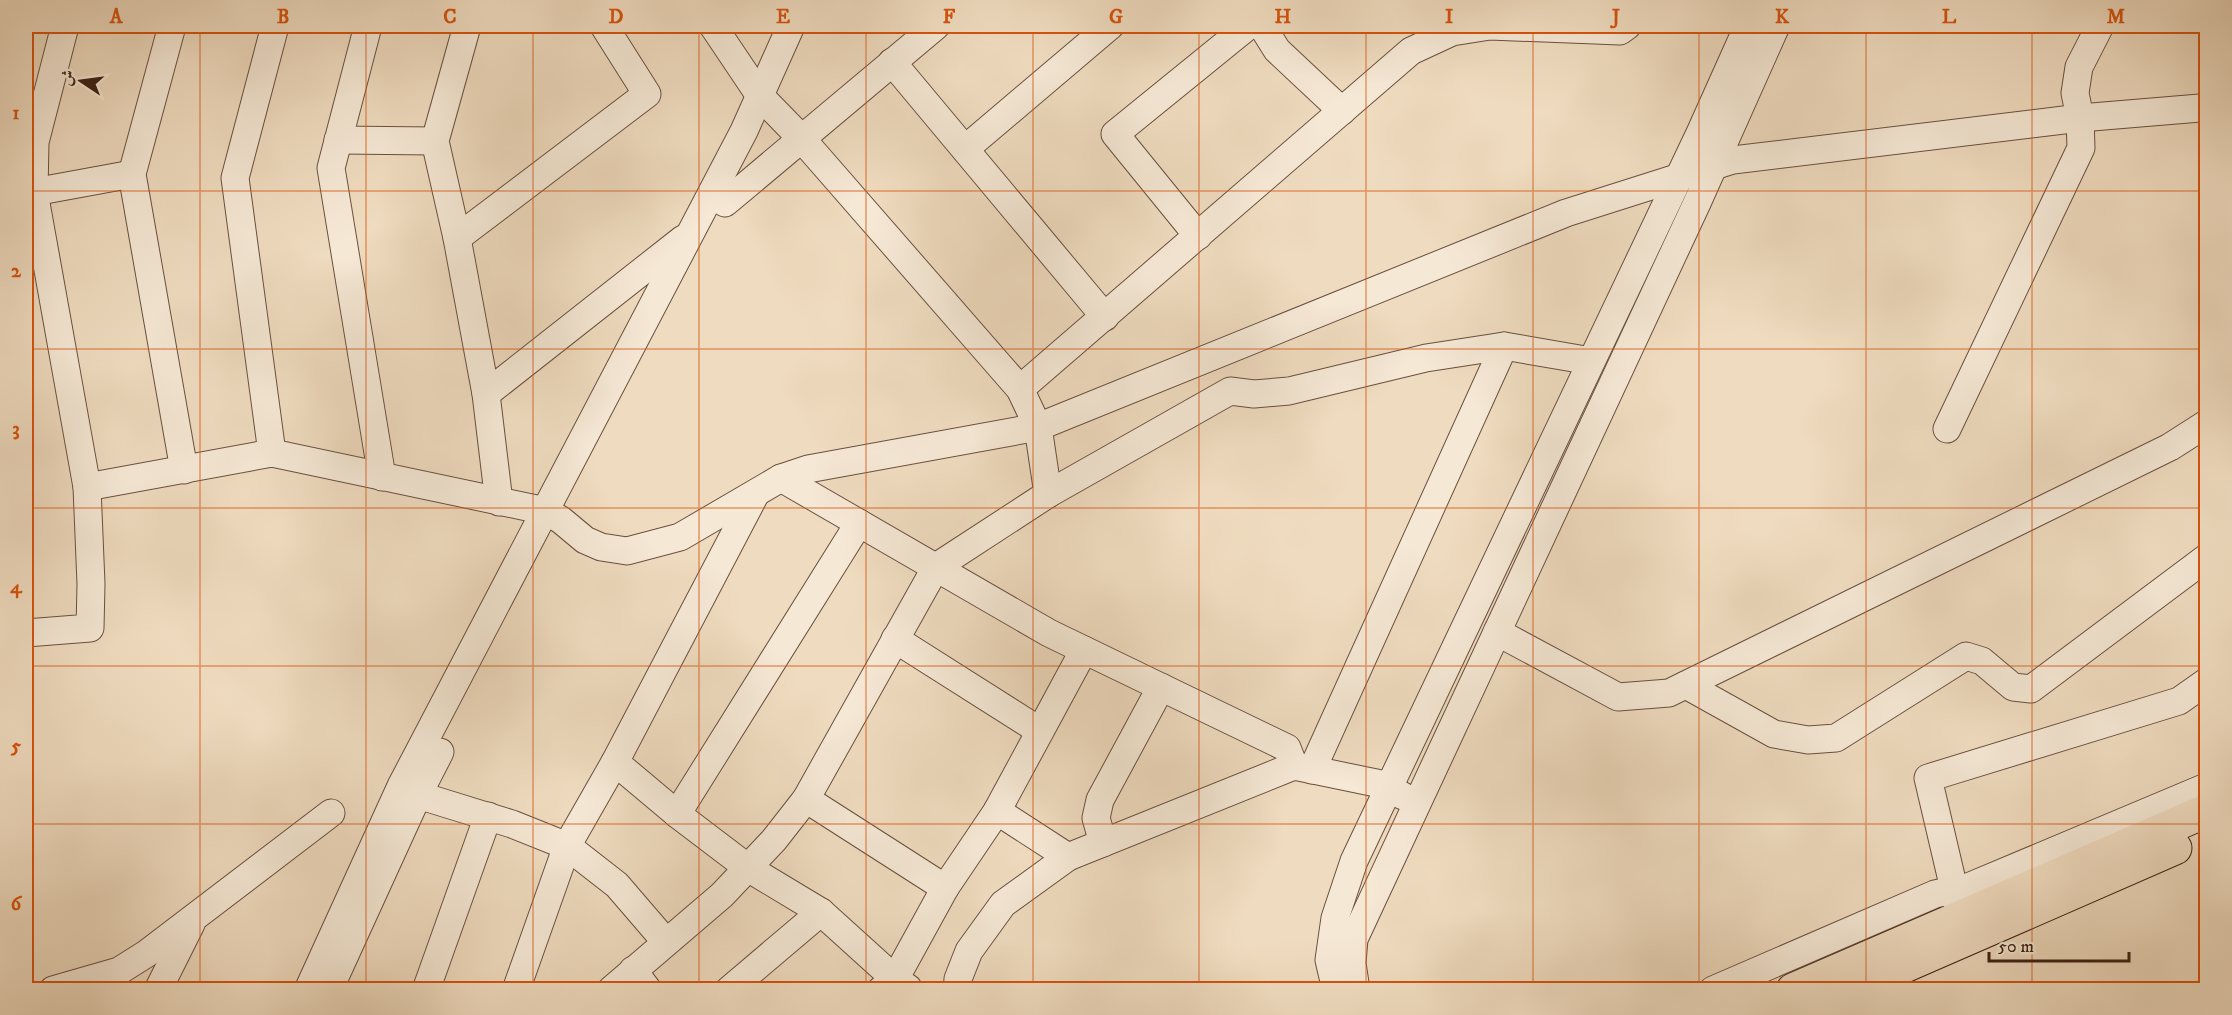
<svg xmlns="http://www.w3.org/2000/svg" width="2232" height="1015" font-family="'IM FELL DW Pica',Amiri,serif">
<rect width="100%" height="100%" fill="#efdbbf"/>
<filter id="stains"><feTurbulence type="fractalNoise" baseFrequency=".00333" numOctaves="4"/><feColorMatrix values="0 0 0 0 .2 0 0 0 0 .09 0 0 0 0 .02 0 0 0 .5 -.17"/></filter>
<radialGradient id="worn" r=".72"><stop offset=".6" stop-color="#630" stop-opacity="0"/><stop offset="1" stop-color="#630" stop-opacity=".3"/></radialGradient>
<g fill="none" stroke-linecap="round" stroke-linejoin="round">
<defs>
<g id="minor">
<polyline points="172,26 132,174 184,470"/>
<polyline points="368,26 331,168 382,477"/>
<polyline points="467,26 435,141 457,238 486,394 499,502"/>
<polyline points="713,26 760,96 801,138 1020,389 1038,427 1048,494"/>
<polyline points="1262,26 1277,50 1342,111"/>
<polyline points="892,62 1105,317"/>
<polyline points="338,140 435,141"/>
<polyline points="965,149 1110,26"/>
<polyline points="34,192 132,174"/>
<polyline points="725,203 936,26"/>
<polyline points="1198,236 1115,134 1248,26"/>
<polyline points="457,238 647,94 604,26"/>
<polyline points="1020,389 1411,51 1452,32 1490,26 1620,31 1627,26"/>
<polyline points="486,394 683,239"/>
<polyline points="1947,429 2081,148 2080,118 2075,93 2079,67 2100,26"/>
<polyline points="272,453 235,178 275,26"/>
<polyline points="781,478 1049,633 1287,748 1294,766"/>
<polyline points="87,487 272,453 546,511 561,520 585,540 601,547 627,551 680,537 781,478 808,469 1038,427 1566,213 1733,160 2080,118 2200,108 2206,109"/>
<polyline points="1497,632 1618,697 1669,693 2170,447 2206,424"/>
<polyline points="26,633 90,628 91,584 87,487 34,192 35,142 65,26"/>
<polyline points="895,639 1040,731"/>
<polyline points="1686,685 1774,734 1808,740 1836,738 1966,656 1982,661 2013,687 2031,689 2206,558"/>
<polyline points="615,762 677,814 748,868 821,912 895,979 908,988"/>
<polyline points="1312,770 1504,346"/>
<polyline points="402,786 418,795 512,824 567,846 617,885 666,942"/>
<polyline points="806,799 945,888"/>
<polyline points="997,811 1068,857"/>
<polyline points="677,814 859,523"/>
<polyline points="1103,843 1096,818 1100,800 1161,687"/>
<polyline points="1958,906 1928,778 2179,701 2206,682"/>
<polyline points="633,970 648,990"/>
<polyline points="53,990 119,971 146,954 331,813"/>
<polyline points="158,990 191,924"/>
<polyline points="308,990 401,786 744,131 791,26"/>
<polyline points="329,990 418,795 440,752"/>
<polyline points="426,990 488,816"/>
<polyline points="516,990 567,846 615,762 756,493"/>
<polyline points="611,990 722,895 774,840 806,799 936,567 1048,494 1230,391 1254,394 1289,391 1426,358 1504,346 1591,361"/>
<polyline points="729,990 821,912"/>
<polyline points="881,990 895,979 945,888 997,811 1084,650"/>
<polyline points="957,990 958,979 969,951 1003,904 1068,857 1294,766 1381,784 1403,796"/>
<polyline points="1336,990 1329,960 1335,918 1354,861 1700,133 1748,26"/>
<polyline points="1356,990 1352,963 1354,939 1697,203 1776,26"/>
<polyline points="1713,990 1935,894 1968,887 2206,787"/>
</g>
<g id="major">
<polyline points="1868,982 2175,848"/>
<polyline points="1793,990 2206,811"/>
</g>
</defs>
<use href="#minor" stroke="#695040" stroke-width="29"/>
<use href="#major" stroke="#3c2115" stroke-width="35"/>
<use href="#minor" stroke="#f5e8d5" stroke-width="27"/>
<use href="#major" stroke="#efdbbf" stroke-width="33"/>
</g>
<path fill="none" stroke="#d7530d" stroke-width="1.5" stroke-opacity="0.55" d="M200,26V990M366,26V990M533,26V990M699,26V990M866,26V990M1033,26V990M1199,26V990M1366,26V990M1533,26V990M1699,26V990M1866,26V990M2032,26V990M26,191H2206M26,349H2206M26,508H2206M26,666H2206M26,824H2206"/>
<rect width="2232" height="1015" fill="none" stroke="#efdbbf" stroke-width="66"/>
<g transform="translate(81 81) rotate(283)" stroke="#f5e8d5" stroke-width="4.5" paint-order="stroke">
<path d="M0-4.5L10 22L0 15L-10 22Z" fill="#3c2115"/>
<text y="-9" font-size="16" font-weight="bold" text-anchor="middle" fill="#3c2115">ش</text>
</g>
<path d="M1989 952v9h140v-9" fill="none" stroke="#3c2115" stroke-width="3"/>
<text x="1998" y="952" font-size="18" fill="#3c2115" stroke="#f5e8d5" stroke-width="4.5" paint-order="stroke">50 m</text>
<rect x="33" y="33" width="2166" height="949" fill="none" stroke="#d7530d" stroke-width="2"/>
<g font-size="20" text-anchor="middle" font-weight="bold" fill="#d7530d">
<text x="116" y="23">A</text>
<text x="283" y="23">B</text>
<text x="450" y="23">C</text>
<text x="616" y="23">D</text>
<text x="783" y="23">E</text>
<text x="949" y="23">F</text>
<text x="1116" y="23">G</text>
<text x="1283" y="23">H</text>
<text x="1449" y="23">I</text>
<text x="1616" y="23">J</text>
<text x="1782" y="23">K</text>
<text x="1949" y="23">L</text>
<text x="2116" y="23">M</text>
<text x="16" y="119">1</text>
<text x="16" y="277">2</text>
<text x="16" y="435">3</text>
<text x="16" y="593">4</text>
<text x="16" y="752">5</text>
<text x="16" y="910">6</text>
</g>
<rect width="100%" height="100%" filter="url(#stains)"/>
<rect width="100%" height="100%" fill="url(#worn)"/>
</svg>
